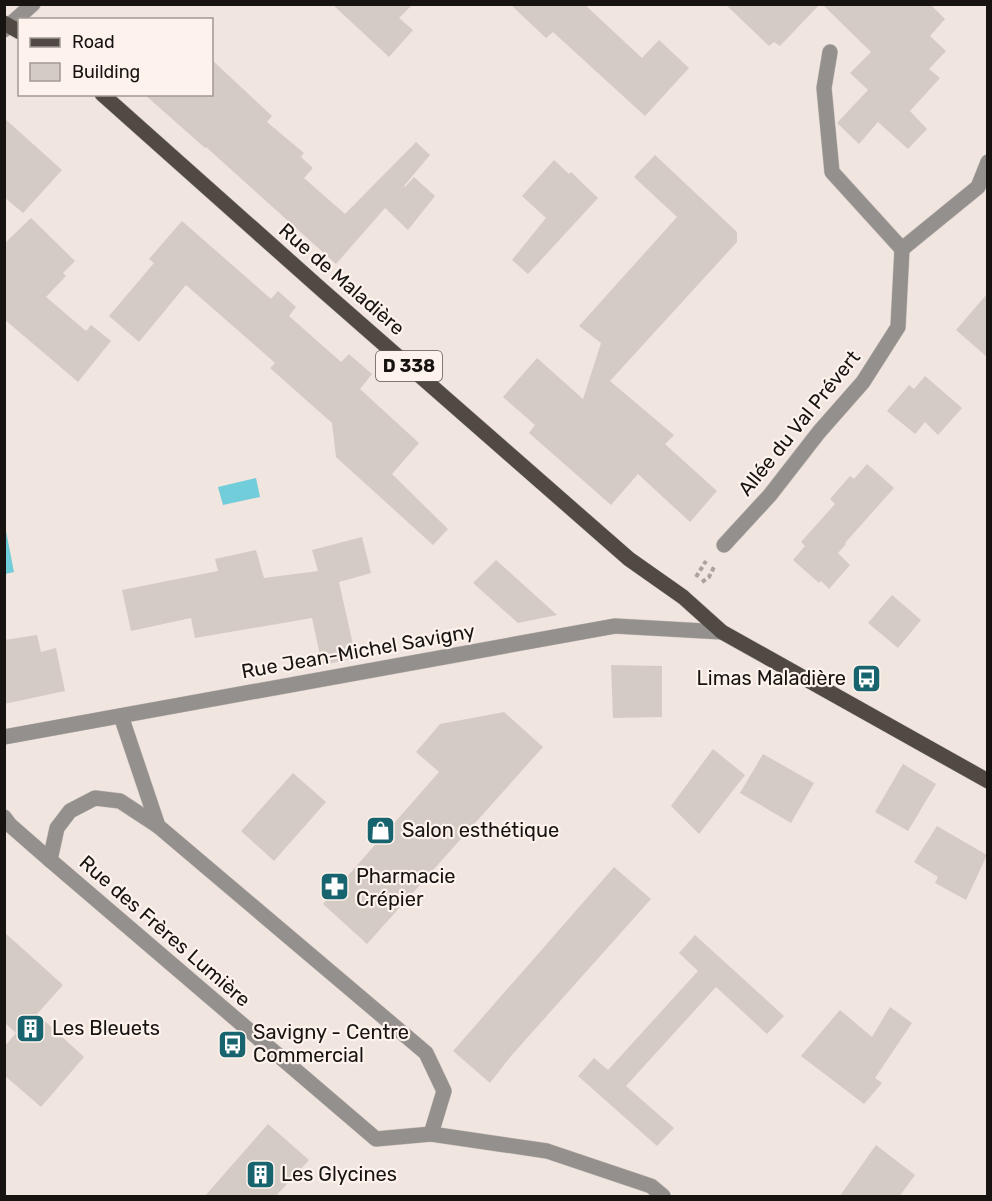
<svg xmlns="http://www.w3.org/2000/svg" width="992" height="1201" font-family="Rubik,sans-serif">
<rect width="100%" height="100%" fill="#f0e5df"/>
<g fill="#71cdda">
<polygon points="256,478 260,497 223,505 218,487"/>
<polygon points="5,526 14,572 5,574 4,574"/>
</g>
<g fill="#d5cbc5">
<polygon points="332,4 413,4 399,18 413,30 389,57"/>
<polygon points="510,4 584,4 642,58 659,40 689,68 645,116 553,32 546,38"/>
<polygon points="725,4 820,4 780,46 774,42 769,46"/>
<polygon points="822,4 930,4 945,19 930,36 946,51 929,69 940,78 910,111 927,129 908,149 878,122 859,144 837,123 868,90 850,73 871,52"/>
<polygon points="212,60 272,116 267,122 304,153 301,157 313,168 304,178 345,214 416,142 430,155 404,186 405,187 414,177 435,196 408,230 385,208 336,264 206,147 205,148 144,94 212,94"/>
<polygon points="4,118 62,170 23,213 4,197"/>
<polygon points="655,155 737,232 737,242 610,381 674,435 665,444 717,491 690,522 638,474 611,505 529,433 535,425 503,397 537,358 583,399 601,343 579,326 677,217 634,177"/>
<polygon points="554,160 569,174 571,172 598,198 528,274 512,260 546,218 522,196"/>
<polygon points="31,218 75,261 63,273 66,276 46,297 86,331 91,325 111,341 78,382 4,319 4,244"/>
<polygon points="182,221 271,299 278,291 296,307 289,316 341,362 349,354 372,374 360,389 419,443 392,474 448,529 433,545 336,457 332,423 270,368 275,363 186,285 139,342 109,316 154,263 149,259"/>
<polygon points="987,294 987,357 956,330"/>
<polygon points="925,376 962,408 938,435 925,422 915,434 887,411 909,385 914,389"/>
<polygon points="867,464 894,488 845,543 846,544 838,553 850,565 829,589 821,581 819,583 793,560 805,546 801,542 835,504 830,499 850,476 854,479"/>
<polygon points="362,537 371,573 339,582 356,658 322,665 312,618 195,638 191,618 131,631 122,590 218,571 215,559 256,550 264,578 318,571 312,550"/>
<polygon points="496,560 557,615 518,623 473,583"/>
<polygon points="892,595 921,620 898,648 868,623"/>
<polygon points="37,635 41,652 56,648 65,691 4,704 4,640"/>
<polygon points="611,665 662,666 662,717 613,718"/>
<polygon points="504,712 543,747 367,944 323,904 439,772 416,752 440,724"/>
<polygon points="713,749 745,775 699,834 671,806"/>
<polygon points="763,754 814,783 791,823 740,793"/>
<polygon points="903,764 936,784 908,831 875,812"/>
<polygon points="293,773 326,802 274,861 241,831"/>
<polygon points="937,826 987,855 966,900 935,883 938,877 914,862"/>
<polygon points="614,867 651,899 511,1056 490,1083 453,1051"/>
<polygon points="4,932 63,985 37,1014 84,1057 41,1107 4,1075 4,1047 16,1033 4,1022"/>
<polygon points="695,935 784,1016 767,1034 716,987 626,1086 674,1128 657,1146 578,1076 594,1058 608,1070 698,971 679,953"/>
<polygon points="890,1007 912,1023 875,1078 882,1083 864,1104 801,1056 840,1010 872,1037"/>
<polygon points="268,1124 309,1160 275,1197 204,1197"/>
<polygon points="876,1145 915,1175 899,1197 839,1197"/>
</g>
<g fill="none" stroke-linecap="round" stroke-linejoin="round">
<defs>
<g id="minor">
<polyline points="4,30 33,4"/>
<polyline points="830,52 824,88 832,172 902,249 978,187 988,162"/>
<polyline points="724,545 770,495 819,432 863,382 898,327 902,249"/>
<polyline points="121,716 158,826 426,1053 444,1091 431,1134"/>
<polyline points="4,737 615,626 722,632"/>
<polyline points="4,817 10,825 50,860 376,1139 431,1134 547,1151 651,1186 663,1196"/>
<polyline points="50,860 57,828 70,811 95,798 120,801 158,826"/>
</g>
<g id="major">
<polyline points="4,23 20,32"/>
<polyline points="102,94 322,290 629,559 683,597 722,632 988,781"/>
</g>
</defs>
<use href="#minor" stroke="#cdc3be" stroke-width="16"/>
<use href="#major" stroke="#cdc3be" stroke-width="16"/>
<g stroke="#aca39f" stroke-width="4" stroke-dasharray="4.5 3" stroke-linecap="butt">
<polyline points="696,577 706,561"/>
<polyline points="702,582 709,577 714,567"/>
</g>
<use href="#minor" stroke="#94908d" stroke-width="15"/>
<use href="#major" stroke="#504944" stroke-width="15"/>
</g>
<defs>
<symbol id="bus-square" viewBox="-11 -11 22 22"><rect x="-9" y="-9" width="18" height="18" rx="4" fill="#18646e" stroke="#fdf3ec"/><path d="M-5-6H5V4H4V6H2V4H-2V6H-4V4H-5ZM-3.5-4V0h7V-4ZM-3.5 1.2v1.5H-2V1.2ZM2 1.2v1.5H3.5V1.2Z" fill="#fff"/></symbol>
<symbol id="shop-square" viewBox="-11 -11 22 22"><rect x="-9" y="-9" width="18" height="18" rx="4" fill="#18646e" stroke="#fdf3ec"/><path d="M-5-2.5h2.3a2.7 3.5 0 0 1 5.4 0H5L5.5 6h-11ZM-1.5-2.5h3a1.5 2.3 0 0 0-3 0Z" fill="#fff"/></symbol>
<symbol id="pharmacy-square" viewBox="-11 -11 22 22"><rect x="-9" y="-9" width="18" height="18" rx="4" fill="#18646e" stroke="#fdf3ec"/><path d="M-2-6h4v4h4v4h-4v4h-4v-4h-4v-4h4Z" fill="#fff"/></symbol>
<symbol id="building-square" viewBox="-11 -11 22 22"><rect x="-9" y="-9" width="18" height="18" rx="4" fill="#18646e" stroke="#fdf3ec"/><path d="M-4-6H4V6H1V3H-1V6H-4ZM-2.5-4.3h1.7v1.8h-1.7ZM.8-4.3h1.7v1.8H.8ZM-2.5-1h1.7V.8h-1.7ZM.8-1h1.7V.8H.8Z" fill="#fff"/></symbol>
</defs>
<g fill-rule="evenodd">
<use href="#bus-square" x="850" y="662" width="33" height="33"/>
<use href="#shop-square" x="364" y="814" width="33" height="33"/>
<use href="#pharmacy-square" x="318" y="870" width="33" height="33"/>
<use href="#building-square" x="14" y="1012" width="33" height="33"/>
<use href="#bus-square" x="216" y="1028" width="33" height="33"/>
<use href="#building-square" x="244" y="1158" width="33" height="33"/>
</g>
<g text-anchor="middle" stroke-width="4.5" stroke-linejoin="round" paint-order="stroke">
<rect fill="#fdf3ec" stroke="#5b5653" stroke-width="1.5" x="376" y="351" width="66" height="30" rx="4.5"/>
<g font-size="18" font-weight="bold" fill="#161311">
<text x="409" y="372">D 338</text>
</g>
<g font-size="20" fill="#161311" stroke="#fdf3ec">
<text transform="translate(342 279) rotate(41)" y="7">Rue de Maladière</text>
<text transform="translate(799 423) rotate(-51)" y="7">Allée du Val Prévert</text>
<text transform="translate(358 651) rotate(-10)" y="7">Rue Jean-Michel Savigny</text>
<text transform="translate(165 931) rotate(41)" y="7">Rue des Frères Lumière</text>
</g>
<g font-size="20" fill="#161311" stroke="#fdf3ec" text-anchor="start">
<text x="846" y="685" text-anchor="end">Limas Maladière</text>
<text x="402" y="837">Salon esthétique</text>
<text x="356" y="883">Pharmacie<tspan x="356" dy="23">Crépier</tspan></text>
<text x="52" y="1035">Les Bleuets</text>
<text x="253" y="1039">Savigny - Centre<tspan x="253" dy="23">Commercial</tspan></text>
<text x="281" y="1181">Les Glycines</text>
</g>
</g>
<rect width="992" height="1201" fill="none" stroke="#161311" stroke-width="12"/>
<rect x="18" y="18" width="195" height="78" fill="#fdf3ec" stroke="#a19994" stroke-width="1.5"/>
<rect x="30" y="38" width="30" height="9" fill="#504944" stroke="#a19994" stroke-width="1.5"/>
<text x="72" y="48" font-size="18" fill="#161311">Road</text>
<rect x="30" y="63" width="30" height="18" fill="#d5cbc5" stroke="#a19994" stroke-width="1.5"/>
<text x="72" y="78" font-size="18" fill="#161311">Building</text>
</svg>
